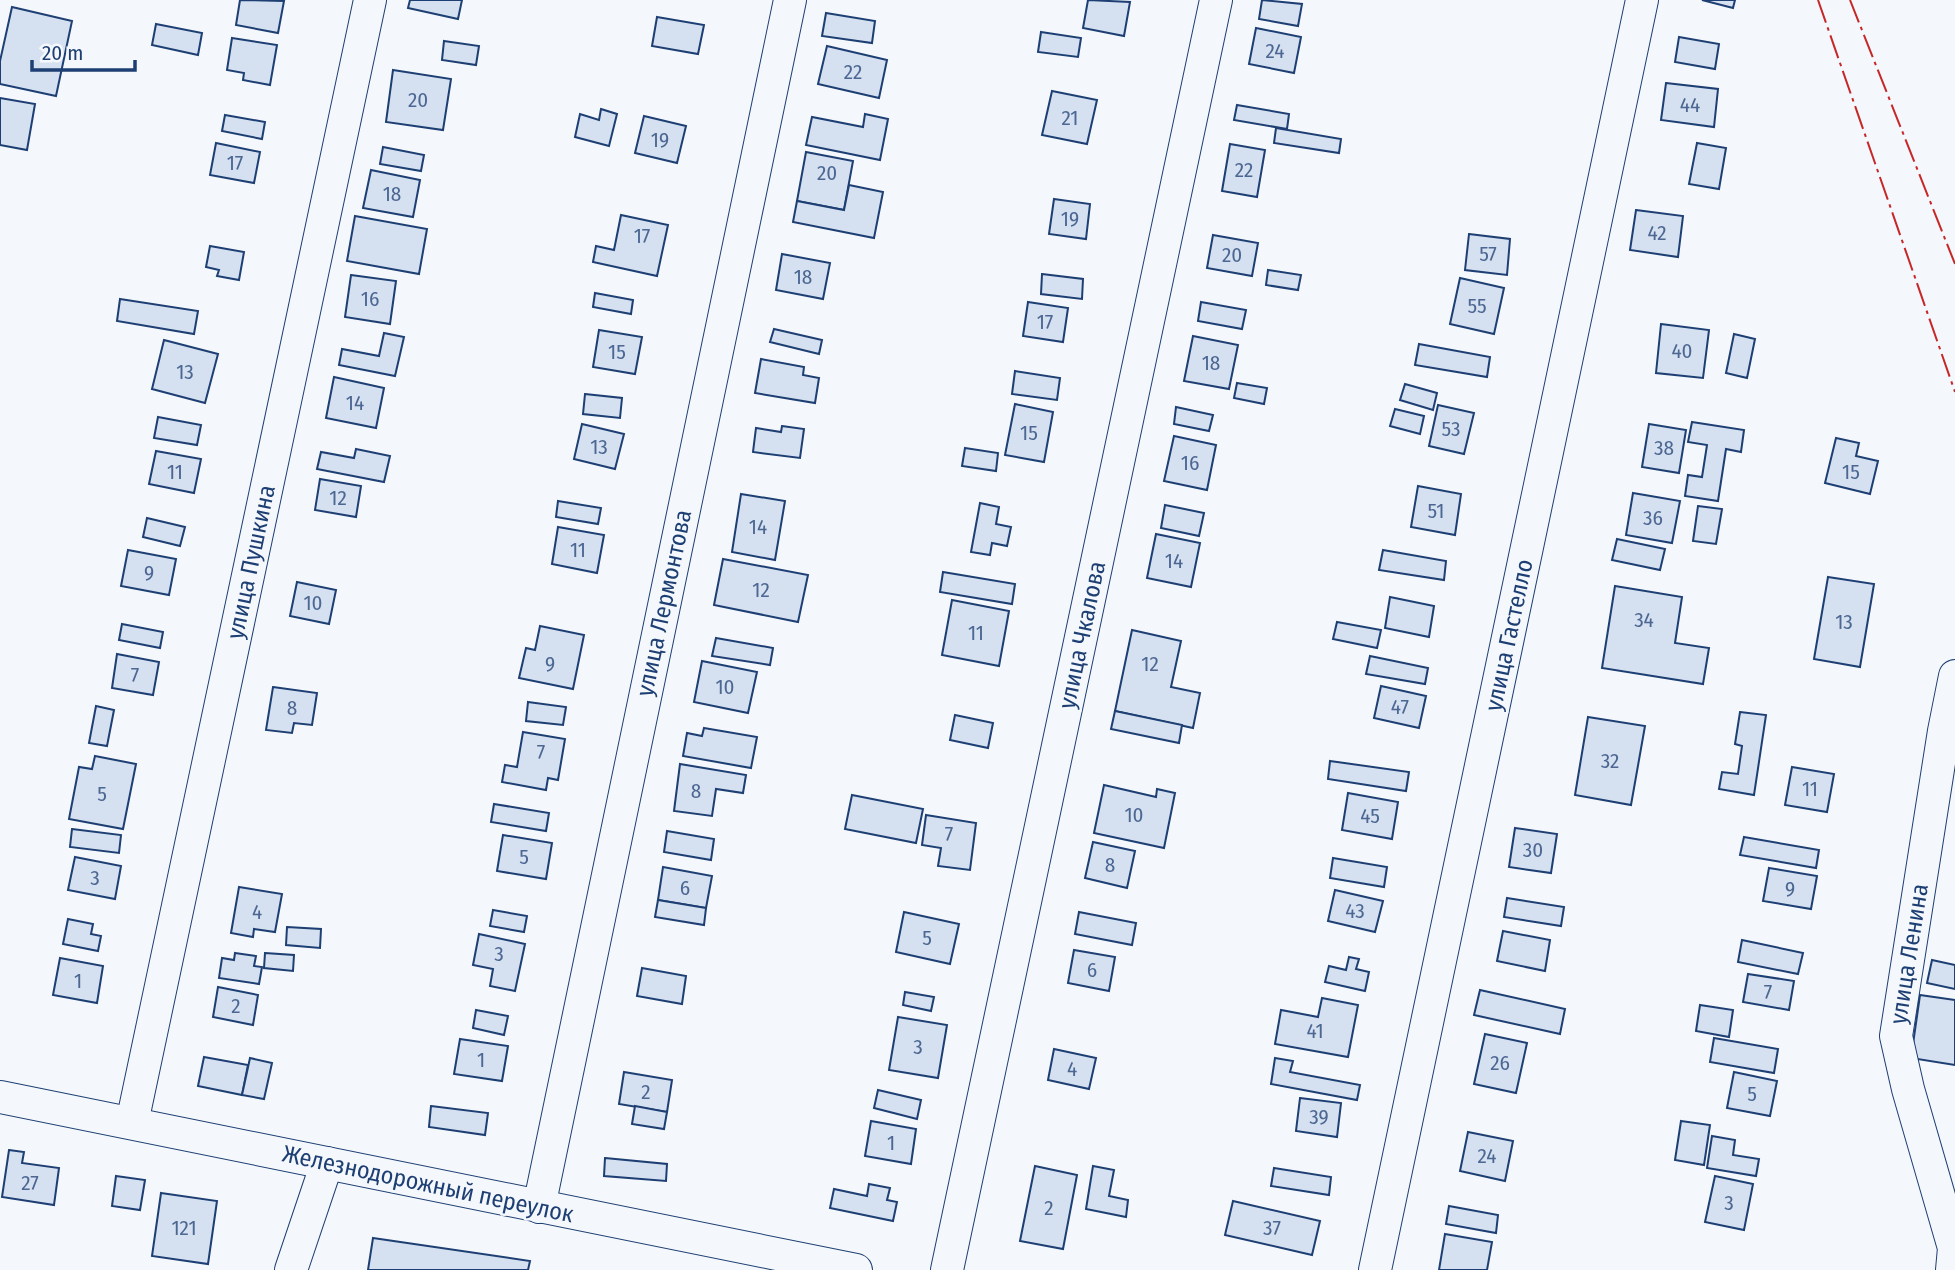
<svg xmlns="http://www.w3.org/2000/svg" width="1955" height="1270" font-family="'Fira Sans Condensed',sans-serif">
<rect width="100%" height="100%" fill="#f4f7fb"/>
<g fill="#d5e0f0" stroke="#1d3f73" stroke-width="2">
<polygon points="240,0 284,1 278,33 236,25"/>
<polygon points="410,0 462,0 458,19 408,8"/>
<polygon points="1088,0 1130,2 1124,36 1083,28"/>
<polygon points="1262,0 1302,4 1298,26 1259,19"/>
<polygon points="1702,0 1735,0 1733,8"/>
<polygon points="12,7 72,21 56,96 0,84 0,61"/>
<polygon points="826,13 875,21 872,43 822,36"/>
<polygon points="657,17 704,25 698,54 652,46"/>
<polygon points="156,24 202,33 198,55 152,45"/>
<polygon points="1256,28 1301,37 1294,73 1249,64"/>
<polygon points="1041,32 1081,38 1078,57 1038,52"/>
<polygon points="1679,37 1719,44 1715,69 1675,62"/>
<polygon points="232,38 277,45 270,85 243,80 244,73 227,70"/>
<polygon points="444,41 479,46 476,65 442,60"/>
<polygon points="827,46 887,60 879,98 818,84"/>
<polygon points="393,70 451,79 443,130 386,122"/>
<polygon points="1666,83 1718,89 1714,127 1661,120"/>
<polygon points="1052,91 1097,100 1087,144 1042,135"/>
<polygon points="0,98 35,104 27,150 0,145"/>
<polygon points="1237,105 1289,114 1287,129 1234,120"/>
<polygon points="601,109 617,114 609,146 575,137 580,114 599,120"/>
<polygon points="865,114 888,119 880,160 806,145 812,117 863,127"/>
<polygon points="225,115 265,122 262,139 222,131"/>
<polygon points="644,116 686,126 677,163 635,153"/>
<polygon points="1276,128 1341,139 1339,153 1274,143"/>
<polygon points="216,143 260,152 254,183 210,175"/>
<polygon points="1697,143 1726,148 1719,189 1689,184"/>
<polygon points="1230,144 1265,150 1257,197 1222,191"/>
<polygon points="383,147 424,155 421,171 380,164"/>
<polygon points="806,152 853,161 844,210 797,201"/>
<polygon points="371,170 420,180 413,217 363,208"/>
<polygon points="849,185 883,192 874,238 793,222 797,201 844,210"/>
<polygon points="1054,199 1090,204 1086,239 1049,234"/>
<polygon points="1636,210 1683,216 1678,257 1630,250"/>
<polygon points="621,215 668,225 657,276 593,262 596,246 614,250"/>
<polygon points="355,216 427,229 419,274 347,261"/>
<polygon points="1469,234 1510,239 1507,275 1465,270"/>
<polygon points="1213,235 1258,243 1252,276 1207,268"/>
<polygon points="210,246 244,252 239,280 217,276 219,270 206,267"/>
<polygon points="782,254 830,263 823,299 776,290"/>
<polygon points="1268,270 1301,275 1298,290 1266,285"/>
<polygon points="1042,274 1083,279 1082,299 1041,294"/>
<polygon points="351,275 396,281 390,324 345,317"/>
<polygon points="1460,278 1504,288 1494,334 1450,324"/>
<polygon points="595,293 633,300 631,314 593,307"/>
<polygon points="120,299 198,311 194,334 117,321"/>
<polygon points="1028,302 1068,308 1063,342 1023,336"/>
<polygon points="1201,302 1246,310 1242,329 1198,321"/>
<polygon points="1661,324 1709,330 1703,378 1656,373"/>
<polygon points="774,329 822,340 819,354 770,342"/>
<polygon points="599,330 642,337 635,374 593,367"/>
<polygon points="384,333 404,337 395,376 339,365 342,349 379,356"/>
<polygon points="1734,334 1755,339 1747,378 1726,373"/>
<polygon points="1193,336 1238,345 1229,389 1184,381"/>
<polygon points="164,340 218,354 205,403 152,389"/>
<polygon points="1419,344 1490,357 1487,377 1415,365"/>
<polygon points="761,359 804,367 803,375 819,378 815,403 755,393"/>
<polygon points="1015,371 1060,378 1057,400 1012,394"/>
<polygon points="334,377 384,388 376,428 326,418"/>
<polygon points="1237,383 1267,388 1264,404 1234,398"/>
<polygon points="1405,384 1437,393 1433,410 1400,400"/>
<polygon points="585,394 622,398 620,418 583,414"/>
<polygon points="1015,404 1053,412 1044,462 1005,455"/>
<polygon points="1438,405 1474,413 1464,454 1429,446"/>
<polygon points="1176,407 1213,415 1209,431 1174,424"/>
<polygon points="1395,409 1424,416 1420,434 1390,426"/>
<polygon points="158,417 201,425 197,445 154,438"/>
<polygon points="1692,422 1744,430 1741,452 1726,449 1718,501 1685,496 1688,475 1702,477 1707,445 1688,442"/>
<polygon points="582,424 624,434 615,469 574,459"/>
<polygon points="1649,424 1686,430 1679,473 1642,467"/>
<polygon points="782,426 804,429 800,458 753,452 756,428 781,432"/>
<polygon points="1174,436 1216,445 1207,490 1164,481"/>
<polygon points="1836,438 1859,443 1856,456 1878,461 1870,494 1825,483"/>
<polygon points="965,448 998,453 996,471 962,466"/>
<polygon points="356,449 390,456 384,482 317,469 321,452 354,458"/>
<polygon points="156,451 201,459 194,493 149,484"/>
<polygon points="320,479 361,486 356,517 315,510"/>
<polygon points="1418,486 1461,494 1455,535 1411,527"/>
<polygon points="1633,493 1680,501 1672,543 1626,535"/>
<polygon points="741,494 785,501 775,560 732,552"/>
<polygon points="558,501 601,508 598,524 556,517"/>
<polygon points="980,503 999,507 996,524 1011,527 1007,546 992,543 990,555 971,552"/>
<polygon points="1165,505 1204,513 1199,536 1161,528"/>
<polygon points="1698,506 1722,509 1716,544 1693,541"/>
<polygon points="147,518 185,527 180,546 143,537"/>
<polygon points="558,527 604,535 597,573 552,564"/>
<polygon points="1156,534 1200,543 1191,587 1147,578"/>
<polygon points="1617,539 1665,549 1660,570 1612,560"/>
<polygon points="128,550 176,559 169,595 121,586"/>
<polygon points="1383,550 1446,561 1444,580 1379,570"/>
<polygon points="723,559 808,575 798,622 714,605"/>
<polygon points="943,572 1015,584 1012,604 940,592"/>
<polygon points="1828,577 1874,584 1860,667 1814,659"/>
<polygon points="297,582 336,590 329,624 290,616"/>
<polygon points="1615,586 1682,597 1675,643 1709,648 1703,684 1602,668"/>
<polygon points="1390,597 1434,606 1429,637 1385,628"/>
<polygon points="952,600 1009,611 999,666 942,655"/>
<polygon points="1337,622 1381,630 1377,648 1333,639"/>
<polygon points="122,624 163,632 160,648 119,640"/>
<polygon points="540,626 584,635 573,689 519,678 526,648 535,650"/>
<polygon points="1132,630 1181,641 1171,687 1200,693 1193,728 1115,711"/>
<polygon points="716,638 773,648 770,665 712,656"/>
<polygon points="117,654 159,662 153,695 112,688"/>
<polygon points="1370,656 1428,668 1425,684 1366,674"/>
<polygon points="702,661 757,672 748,713 694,702"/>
<polygon points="1381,686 1426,696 1419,728 1374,718"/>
<polygon points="273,687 317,693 312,725 294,723 292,733 266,730"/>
<polygon points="528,702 566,707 563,725 526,721"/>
<polygon points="96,706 114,710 107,746 89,743"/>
<polygon points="1115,711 1182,725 1179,743 1111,729"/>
<polygon points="1740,712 1766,715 1754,795 1719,789 1722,772 1738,774 1742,746 1735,744"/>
<polygon points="955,715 993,723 988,748 950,740"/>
<polygon points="1588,717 1645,726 1631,805 1575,795"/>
<polygon points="704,728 757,737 751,768 683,756 687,733 702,736"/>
<polygon points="523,732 565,739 558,780 548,778 546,790 502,782 505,765 517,767"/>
<polygon points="95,756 136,764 123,829 69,819 79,767 92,769"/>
<polygon points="1330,761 1409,772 1406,791 1328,779"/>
<polygon points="680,764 746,775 743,793 716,789 712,816 674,811"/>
<polygon points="1792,767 1834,774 1827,812 1785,805"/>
<polygon points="1104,785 1156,797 1157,789 1175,793 1164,848 1094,833"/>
<polygon points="1348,793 1398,802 1392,839 1342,830"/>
<polygon points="852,795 923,809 916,843 845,829"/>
<polygon points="494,804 549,813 546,831 491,822"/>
<polygon points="926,815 976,823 970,870 938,866 941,848 922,845"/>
<polygon points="1515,828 1557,834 1551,873 1509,867"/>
<polygon points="72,829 121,835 119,853 70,847"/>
<polygon points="667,831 714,839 711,860 664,852"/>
<polygon points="503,835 552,843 546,879 497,871"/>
<polygon points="1744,837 1819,850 1816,868 1740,855"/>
<polygon points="1093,842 1135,851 1127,888 1085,878"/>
<polygon points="75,857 121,866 115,899 68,890"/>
<polygon points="1333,858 1387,867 1384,887 1330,878"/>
<polygon points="663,867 712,876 706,908 658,900"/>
<polygon points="1769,868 1817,876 1811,909 1763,901"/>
<polygon points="239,887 282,894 275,932 254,929 253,937 231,933"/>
<polygon points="1335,890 1383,901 1375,932 1328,921"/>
<polygon points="1507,898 1564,907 1561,926 1504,917"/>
<polygon points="658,900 706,908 704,925 655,917"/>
<polygon points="493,910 527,916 524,932 490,926"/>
<polygon points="904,912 959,924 950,964 896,952"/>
<polygon points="1079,912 1136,923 1132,945 1075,934"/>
<polygon points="68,919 93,924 91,934 101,936 98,951 63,944"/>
<polygon points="287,927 321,929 320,948 286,945"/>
<polygon points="1503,931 1550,940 1545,971 1497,961"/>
<polygon points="479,934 525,944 515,991 490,986 493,969 473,965"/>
<polygon points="1742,940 1803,953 1798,974 1738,962"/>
<polygon points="1074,950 1115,957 1109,991 1068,983"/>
<polygon points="235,953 256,956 254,966 262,967 259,984 219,978 222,958 234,960"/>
<polygon points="265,953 294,955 293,971 264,968"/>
<polygon points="1349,957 1359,959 1356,969 1369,972 1365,991 1325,982 1329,966 1346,970"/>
<polygon points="60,958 103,966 97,1003 53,995"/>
<polygon points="1932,960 1955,965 1955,989 1927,983"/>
<polygon points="642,968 686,976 682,1004 637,996"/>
<polygon points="1748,974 1794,981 1789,1010 1743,1002"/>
<polygon points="218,987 258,995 253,1025 213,1017"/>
<polygon points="1480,990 1565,1009 1560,1034 1474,1015"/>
<polygon points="905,992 934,997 931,1011 903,1005"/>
<polygon points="1920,995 1955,1000 1955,1065 1911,1058"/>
<polygon points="1322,998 1358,1005 1348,1057 1275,1044 1281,1010 1318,1017"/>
<polygon points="1700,1005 1733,1010 1729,1037 1696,1031"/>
<polygon points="476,1010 508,1016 504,1035 473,1028"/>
<polygon points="898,1017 947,1025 938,1078 889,1070"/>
<polygon points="1485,1034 1527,1043 1516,1093 1474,1084"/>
<polygon points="1714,1038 1778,1049 1774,1073 1710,1062"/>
<polygon points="460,1039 508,1046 502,1081 454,1074"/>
<polygon points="1054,1049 1096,1058 1089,1089 1048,1080"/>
<polygon points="204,1057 248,1065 242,1095 198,1086"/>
<polygon points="250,1058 272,1063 264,1099 242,1095"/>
<polygon points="1275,1058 1293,1061 1290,1072 1360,1085 1357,1100 1271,1084"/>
<polygon points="624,1072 672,1080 667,1112 619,1104"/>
<polygon points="1734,1072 1777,1081 1770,1116 1727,1108"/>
<polygon points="878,1090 921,1100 917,1119 874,1108"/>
<polygon points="1300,1098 1341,1103 1337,1137 1296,1131"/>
<polygon points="431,1106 488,1113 485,1135 429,1127"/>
<polygon points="635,1106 667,1112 664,1129 632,1124"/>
<polygon points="871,1121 916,1129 911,1164 865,1156"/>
<polygon points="1681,1121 1710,1125 1704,1165 1675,1160"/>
<polygon points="1468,1132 1513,1141 1505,1181 1460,1171"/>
<polygon points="1712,1136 1735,1140 1733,1155 1759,1159 1756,1176 1707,1168"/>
<polygon points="9,1150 24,1152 22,1163 59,1168 54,1205 2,1197"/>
<polygon points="605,1158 667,1164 666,1181 604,1176"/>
<polygon points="1035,1166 1077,1175 1063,1249 1020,1241"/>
<polygon points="1093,1166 1114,1170 1109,1196 1128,1200 1126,1217 1086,1209"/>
<polygon points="1274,1168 1331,1177 1329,1195 1271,1186"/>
<polygon points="116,1176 145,1180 140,1210 112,1206"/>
<polygon points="1715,1176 1753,1184 1744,1230 1705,1222"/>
<polygon points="869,1184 890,1188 887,1200 897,1202 893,1221 830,1208 834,1189 867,1196"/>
<polygon points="161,1193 217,1201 208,1264 152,1256"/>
<polygon points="1233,1201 1320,1221 1312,1255 1225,1235"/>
<polygon points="1449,1206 1498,1215 1496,1233 1446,1224"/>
<polygon points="1445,1234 1492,1242 1487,1270 1439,1270"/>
<polygon points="373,1238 530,1261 528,1270 368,1270"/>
</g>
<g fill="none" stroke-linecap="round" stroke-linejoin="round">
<defs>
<g id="minor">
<polyline points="0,1097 856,1270"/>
<polyline points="132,1123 370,0"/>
<polyline points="539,1207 790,0"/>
<polyline points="291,1270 327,1163"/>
<polyline points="947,1270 1216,0"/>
<polyline points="1375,1270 1642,0"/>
<polyline points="1952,1270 1954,1248 1908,1089 1896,1036 1944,731 1955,676"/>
</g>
</defs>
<use href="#minor" stroke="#1d3f73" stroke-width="34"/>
<use href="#minor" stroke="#f4f7fb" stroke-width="32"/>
<g stroke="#c62828" stroke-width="2" stroke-dasharray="24 5 3.5 5" stroke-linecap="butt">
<polyline points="1818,0 1955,392"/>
<polyline points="1850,0 1955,264"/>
</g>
</g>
<g text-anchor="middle" stroke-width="5" stroke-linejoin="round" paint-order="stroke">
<g font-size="21" fill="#4b6792">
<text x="1275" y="58">24</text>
<text x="853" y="79">22</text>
<text x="418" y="107">20</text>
<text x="1690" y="112">44</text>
<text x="1070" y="125">21</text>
<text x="660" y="147">19</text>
<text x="235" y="170">17</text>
<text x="1244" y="177">22</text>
<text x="827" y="180">20</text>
<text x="392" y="201">18</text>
<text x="1070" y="226">19</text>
<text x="1657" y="240">42</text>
<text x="642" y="243">17</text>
<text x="1488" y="261">57</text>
<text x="1232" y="262">20</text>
<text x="803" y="284">18</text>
<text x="370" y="306">16</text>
<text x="1477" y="313">55</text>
<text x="1045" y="329">17</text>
<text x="1682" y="358">40</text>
<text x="617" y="359">15</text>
<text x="1211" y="370">18</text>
<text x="185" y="379">13</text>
<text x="355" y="410">14</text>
<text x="1451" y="436">53</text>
<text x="1029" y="440">15</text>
<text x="599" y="454">13</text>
<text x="1664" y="455">38</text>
<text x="1190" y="470">16</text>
<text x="175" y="479">11</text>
<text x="1851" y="479">15</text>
<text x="338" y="505">12</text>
<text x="1436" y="518">51</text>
<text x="1653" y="525">36</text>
<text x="758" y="534">14</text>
<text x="578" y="557">11</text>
<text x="1174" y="568">14</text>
<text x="149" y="580">9</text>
<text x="761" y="597">12</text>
<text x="313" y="610">10</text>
<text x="1644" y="627">34</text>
<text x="1844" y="629">13</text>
<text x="976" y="640">11</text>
<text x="550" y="671">9</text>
<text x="1150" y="671">12</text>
<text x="135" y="682">7</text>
<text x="725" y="694">10</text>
<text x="1400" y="714">47</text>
<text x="292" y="715">8</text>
<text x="541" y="759">7</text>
<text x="1610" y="768">32</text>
<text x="1810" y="796">11</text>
<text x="696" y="798">8</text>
<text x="102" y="801">5</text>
<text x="1134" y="822">10</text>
<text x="1370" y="823">45</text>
<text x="949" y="841">7</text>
<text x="1533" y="857">30</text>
<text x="524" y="864">5</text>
<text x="1110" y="872">8</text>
<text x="95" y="885">3</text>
<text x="685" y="895">6</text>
<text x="1790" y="896">9</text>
<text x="1355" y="918">43</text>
<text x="257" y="919">4</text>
<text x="927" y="945">5</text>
<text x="499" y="961">3</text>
<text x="1092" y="977">6</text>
<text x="78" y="988">1</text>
<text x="1768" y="999">7</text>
<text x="236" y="1013">2</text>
<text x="1315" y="1038">41</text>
<text x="918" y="1054">3</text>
<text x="481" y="1067">1</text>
<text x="1500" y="1070">26</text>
<text x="1072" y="1076">4</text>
<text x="646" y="1099">2</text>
<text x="1752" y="1101">5</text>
<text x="1319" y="1124">39</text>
<text x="891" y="1150">1</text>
<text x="1487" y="1163">24</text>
<text x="30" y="1190">27</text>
<text x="1729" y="1210">3</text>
<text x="1049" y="1215">2</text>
<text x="184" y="1235">121</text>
<text x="1272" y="1235">37</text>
</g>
<g font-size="24" fill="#1d3f73" stroke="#f4f7fb">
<text transform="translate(251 562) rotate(-78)" y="8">улица Пушкина</text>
<text transform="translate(664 603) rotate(-78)" y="8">улица Лермонтова</text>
<text transform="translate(1082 635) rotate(-78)" y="8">улица Чкалова</text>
<text transform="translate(1509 635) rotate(-78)" y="8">улица Гастелло</text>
<text transform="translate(1909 954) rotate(-81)" y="8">улица Ленина</text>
<text transform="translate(428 1184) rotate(12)" y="8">Железнодорожный переулок</text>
</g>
</g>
<path d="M32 60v10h103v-10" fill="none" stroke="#1d3f73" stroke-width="3.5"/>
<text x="42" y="60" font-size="21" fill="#1d3f73" stroke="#f4f7fb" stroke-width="5" paint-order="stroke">20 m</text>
</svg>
